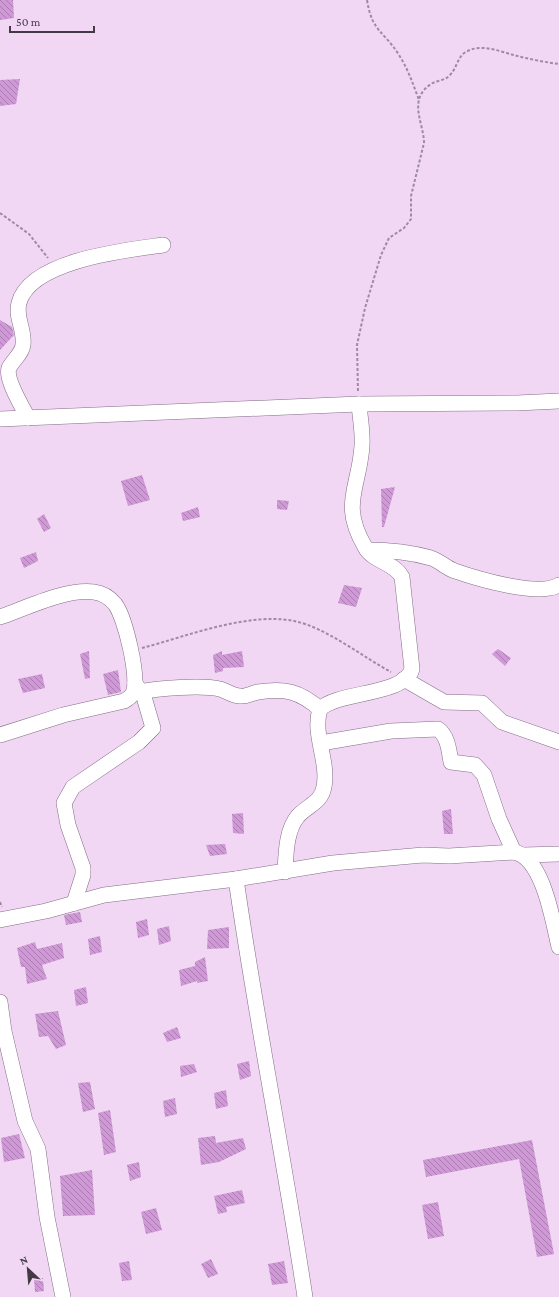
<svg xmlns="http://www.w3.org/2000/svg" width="559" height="1297" font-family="'Crimson Pro',serif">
<defs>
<pattern id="building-back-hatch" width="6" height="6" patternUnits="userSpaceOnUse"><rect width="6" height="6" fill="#d098d7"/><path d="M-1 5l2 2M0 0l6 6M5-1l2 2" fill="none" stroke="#aa7db0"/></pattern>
</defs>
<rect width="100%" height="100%" fill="#f1d7f4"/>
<g fill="url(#building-back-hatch)">
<polygon points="0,0 13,0 14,18 0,20"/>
<polygon points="20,79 16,104 0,106 0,80"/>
<polygon points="0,320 12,327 14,335 0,350"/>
<polygon points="142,475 150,500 128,506 121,481"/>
<polygon points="395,487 384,527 382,527 381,489"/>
<polygon points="277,500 289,501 287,510 277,509"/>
<polygon points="198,507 200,517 183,521 181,513"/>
<polygon points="44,514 51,528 44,532 37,519"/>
<polygon points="36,552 38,561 24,568 20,558"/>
<polygon points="344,585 362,588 356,607 338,603"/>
<polygon points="498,649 511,658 505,666 492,654"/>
<polygon points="89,651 90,678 85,679 80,654"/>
<polygon points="222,651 222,655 242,651 244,667 223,668 223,671 215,673 213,655"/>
<polygon points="118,670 121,692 108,695 103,674"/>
<polygon points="42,674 45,688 23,693 18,679"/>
<polygon points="451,809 453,834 444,834 442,811"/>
<polygon points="243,813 244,834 233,833 232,814"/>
<polygon points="225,844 227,854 210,856 206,845"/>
<polygon points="80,912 82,922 66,925 64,915"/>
<polygon points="147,919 149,935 138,938 136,922"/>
<polygon points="169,926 171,941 159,945 157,929"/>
<polygon points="229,927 229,948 207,949 208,930"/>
<polygon points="100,936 102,952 90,955 88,939"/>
<polygon points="35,942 37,949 62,943 64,958 42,965 47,979 27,984 25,967 21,967 17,948"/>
<polygon points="205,957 208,981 197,983 197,981 181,986 179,970 195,966 195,962"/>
<polygon points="86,987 88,1003 76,1006 74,990"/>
<polygon points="58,1011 66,1045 56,1049 48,1036 39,1037 35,1014"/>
<polygon points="177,1027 181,1038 167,1042 163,1033"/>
<polygon points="249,1061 251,1076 240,1080 237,1064"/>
<polygon points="194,1064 197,1072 181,1077 180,1066"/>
<polygon points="90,1082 95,1109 83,1112 78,1083"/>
<polygon points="226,1090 228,1106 216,1109 214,1093"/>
<polygon points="175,1098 177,1114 165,1117 163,1101"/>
<polygon points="110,1110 116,1152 104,1155 98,1113"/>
<polygon points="19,1134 25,1158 4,1162 1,1138"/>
<polygon points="215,1136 216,1143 243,1138 246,1149 219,1162 201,1165 198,1138"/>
<polygon points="532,1140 554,1254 537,1257 519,1159 426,1177 423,1160"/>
<polygon points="139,1162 141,1177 130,1181 127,1165"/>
<polygon points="92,1170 95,1215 63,1216 60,1176"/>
<polygon points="242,1190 245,1203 226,1207 227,1212 218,1214 214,1196"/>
<polygon points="438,1202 444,1236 428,1239 422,1205"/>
<polygon points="156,1208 162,1230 146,1234 141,1212"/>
<polygon points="211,1259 218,1274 208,1278 201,1264"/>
<polygon points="129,1261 132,1280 122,1281 119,1263"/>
<polygon points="284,1261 288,1283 272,1285 268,1264"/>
<polygon points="34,1278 43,1278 44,1291 35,1292"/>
</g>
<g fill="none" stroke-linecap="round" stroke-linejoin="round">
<defs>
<g id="minor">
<path d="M28,418C23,408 5,379 9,368C13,360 22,354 23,345C25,330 15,317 19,303C30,260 127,250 163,245"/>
<polyline points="0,419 359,404 517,403 559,401"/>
<path d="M367,550C388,550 410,552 431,558C440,561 446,568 455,571C478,579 539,597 559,585"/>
<path d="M0,617C26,608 67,588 94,592C102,593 110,598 115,604C125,617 140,679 133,693C131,697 128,699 124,701L63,715L0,735"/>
<polyline points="404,679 444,702 482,703 502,722 559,742"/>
<path d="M140,692C158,688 202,685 220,689C227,691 233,696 240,696C246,697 252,693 258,692C285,688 299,691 320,709"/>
<path d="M321,743L391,731L438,729C448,736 449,751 451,762L475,765L484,775L499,819L514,852"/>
<polyline points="524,855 559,854"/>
<path d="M285,872C286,854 286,830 298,816C308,805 321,803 324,787C329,761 312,734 320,709C338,691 404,696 412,669L402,577C394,562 373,562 365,547C340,504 359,489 362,446C363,432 360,418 359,404"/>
<path d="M236,879C256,1019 284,1157 305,1297"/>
<polyline points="74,903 83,875 83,868 68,825 64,803 73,787 139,742 153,728 144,697 135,683"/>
<path d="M0,920L46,911L104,895L236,879L333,863L423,855L449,856L514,852C543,857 553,922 559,947"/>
<polyline points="0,1002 4,1031 25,1121 38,1149 47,1217 63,1297"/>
</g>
</defs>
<use href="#minor" stroke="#836c86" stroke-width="16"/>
<g stroke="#9e8ba0" stroke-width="2" stroke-dasharray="3 2" stroke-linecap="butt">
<path d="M367,0C372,32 384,31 399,55C408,69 413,84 419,100"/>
<polyline points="0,213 29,234 48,258"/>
<path d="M358,391L357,345L365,308L381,255L389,238L404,228L411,219V196L424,143C424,123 407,100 431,84C437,80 445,81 450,75C456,69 457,60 463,54C478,42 498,51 514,55C528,59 544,62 559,64"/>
<path d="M142,648C188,636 247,612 294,621C325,627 363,657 391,672"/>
<polyline points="0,902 2,907"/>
</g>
<use href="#minor" stroke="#fff" stroke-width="15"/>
</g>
<g transform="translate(28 1269) rotate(334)" stroke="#f1d7f4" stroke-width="3" paint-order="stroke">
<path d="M0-3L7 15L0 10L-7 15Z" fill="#433944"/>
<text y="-6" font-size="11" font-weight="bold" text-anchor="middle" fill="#433944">N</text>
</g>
<path d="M10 26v6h84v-6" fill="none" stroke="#433944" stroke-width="2"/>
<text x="16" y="26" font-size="12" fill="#433944" stroke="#f1d7f4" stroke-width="3" paint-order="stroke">50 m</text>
</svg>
